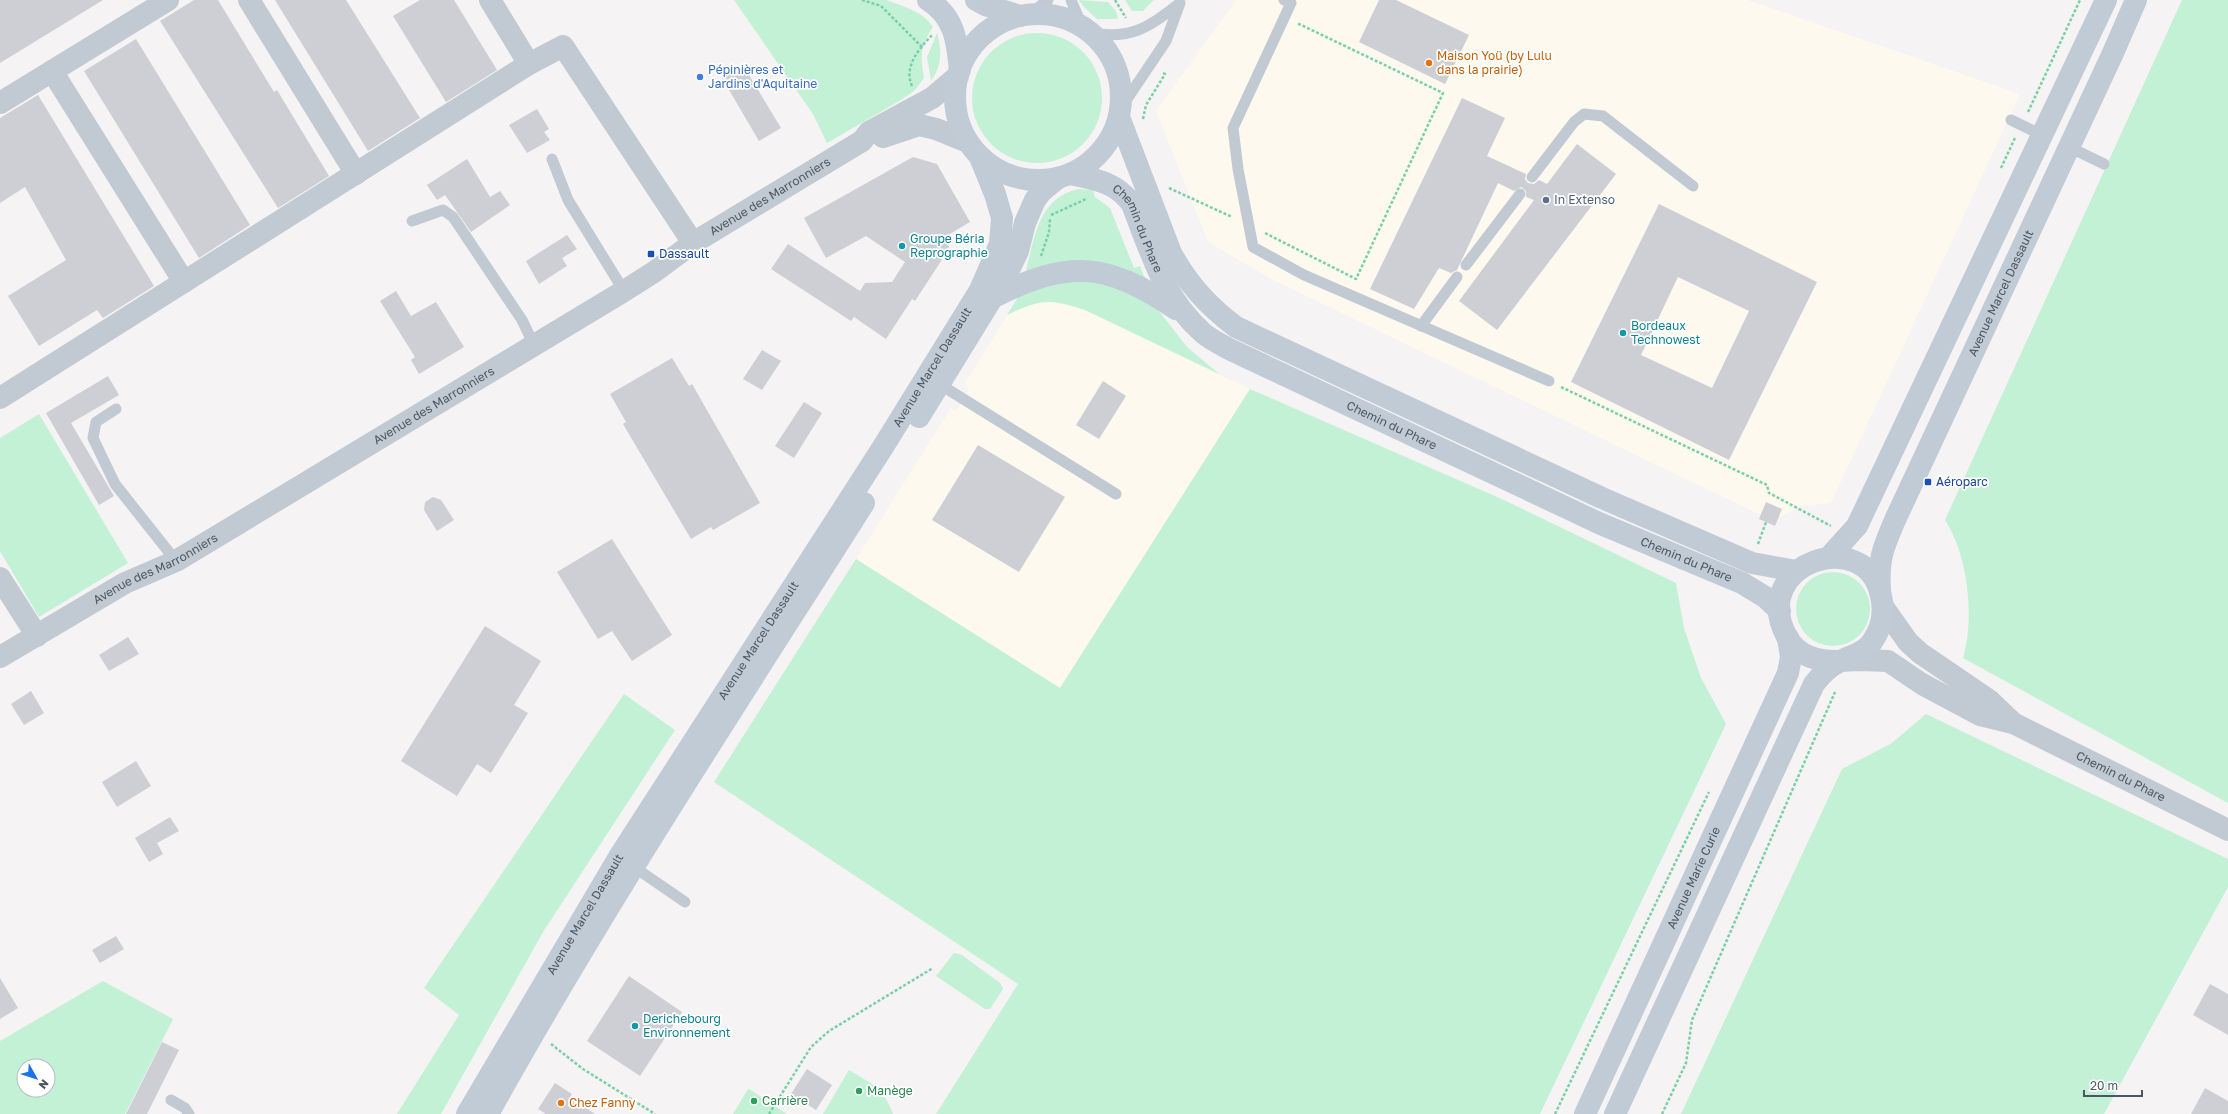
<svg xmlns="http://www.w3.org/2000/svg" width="2228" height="1114" font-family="'Golos Text',sans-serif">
<rect width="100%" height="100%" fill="#f5f3f3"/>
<g fill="#fdf9ef">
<polygon points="1236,0 1748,0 2020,94 1831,503 1799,507 1773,521 1271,279 1208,242 1156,111"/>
<polygon points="1051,301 1085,310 1250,389 1060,688 856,559 951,408 956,411 969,389 964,385 1007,315 1031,303"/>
</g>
<g fill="#c3f1d5" fill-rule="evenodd">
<path d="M734,0H886C903,6 924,12 933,27C920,47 920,56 924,78L915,90L901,100L827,143L813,114Z"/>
<polygon points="1079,0 1108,2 1116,11 1118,19 1097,19 1084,7"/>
<polygon points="1125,0 1154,0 1143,11 1132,11"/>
<path d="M2182,0H2228V803L1963,658C1975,618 1968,555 1945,520Z"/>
<path d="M937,33C942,51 942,66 931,81L927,57Z"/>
<circle cx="1037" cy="98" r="65"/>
<path d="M1078,189L1093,190L1095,197L1110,208L1134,268L1140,266L1146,281L1028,272L1026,270C1035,236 1039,198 1078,189Z"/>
<path d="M1098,277L1152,302L1187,347L1219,374L1085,310C1050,298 1040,299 1007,315L1023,289Z"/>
<polygon points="1250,389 1504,500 1676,583 1684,628 1701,678 1726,724 1540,1114 936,1114 1018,984 714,782 856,559 1060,688"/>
<polygon points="39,414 128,563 39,617 0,551 0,438"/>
<circle cx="1833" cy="609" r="37"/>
<polygon points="624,694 675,730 543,932 441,1114 397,1114 459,1015 424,988"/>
<polygon points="1926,714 2228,859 2228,887 2104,1114 1681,1114 1842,769 1892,743"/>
<polygon points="954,953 962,955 1000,983 1003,989 990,1009 985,1009 936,976"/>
<path d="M103,981L173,1019L125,1114H0V1041ZM24,1066H48V1090H24Z"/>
<path d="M849,1070C872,1084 884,1088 893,1114H823Z"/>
<polygon points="748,1089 749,1089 787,1114 733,1114"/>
</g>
<g fill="#cdcfd5" fill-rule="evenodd">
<polygon points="0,0 103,0 0,63"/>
<polygon points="194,0 218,0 274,92 277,90 329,176 278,208 160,21"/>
<polygon points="275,0 346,0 420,118 368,151"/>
<polygon points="420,0 454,0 497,70 446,102 393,16"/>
<polygon points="1379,0 1396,0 1469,35 1445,84 1359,42"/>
<polygon points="136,39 250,225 199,258 84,71"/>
<polygon points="743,65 781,128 759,141 722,78"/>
<polygon points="38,95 154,286 103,318 97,310 39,346 8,296 66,260 25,187 0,203 0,118"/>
<polygon points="1462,98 1505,118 1487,156 1526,174 1525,179 1528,183 1534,184 1539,180 1547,184 1577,144 1616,174 1497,330 1459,301 1534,200 1526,197 1526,191 1521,187 1514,191 1498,183 1457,270 1451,273 1439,268 1414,309 1370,289"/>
<polygon points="537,109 549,129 544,132 550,140 527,153 509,125"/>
<polygon points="913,157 937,164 970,222 943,238 949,247 943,258 915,301 912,299 886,339 854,317 851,321 771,269 788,244 860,291 865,283 892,282 905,262 866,236 826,258 804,218"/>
<polygon points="467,159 490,197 500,191 510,205 471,232 445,195 437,200 427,185"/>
<path d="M1659,204L1817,282L1729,460L1571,382ZM1678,277L1749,311L1712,388L1641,355Z"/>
<polygon points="567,235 577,249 562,258 567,266 539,284 526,261"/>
<polygon points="396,291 411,316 436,302 464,347 419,374 411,360 415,357 380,301"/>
<polygon points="762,350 781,361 762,390 743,379"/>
<polygon points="672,358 689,386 692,384 760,503 713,530 711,527 691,539 623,424 626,422 610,394"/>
<polygon points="108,376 119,395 71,423 114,496 99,505 46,413"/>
<polygon points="1103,381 1126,396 1099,439 1076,425"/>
<polygon points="804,402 822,413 794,458 775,446"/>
<polygon points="978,445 1065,497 1019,572 932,520"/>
<polygon points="433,497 441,500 454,520 437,531 424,510 425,502"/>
<polygon points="1766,502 1782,509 1775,526 1759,519"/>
<polygon points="612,539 672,635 632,661 612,631 598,639 557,572"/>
<polygon points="485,626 541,661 514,705 528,713 491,773 477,764 457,796 401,761"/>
<polygon points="128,637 139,654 109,671 99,655"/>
<polygon points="31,691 44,713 24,725 11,704"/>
<polygon points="136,761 151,786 117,807 102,782"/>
<polygon points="170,817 179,831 157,843 163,854 149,862 135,838"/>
<polygon points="116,936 124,949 100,963 92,950"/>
<polygon points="629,976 682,1012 640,1076 587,1041"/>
<polygon points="0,978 18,1008 0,1019"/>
<polygon points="2210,984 2228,994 2228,1035 2193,1015"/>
<polygon points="162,1042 179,1050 147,1114 126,1114"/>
<polygon points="807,1069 832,1085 816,1110 791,1094"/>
<polygon points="555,1083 572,1094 570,1097 595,1114 546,1114 538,1109"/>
<polygon points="2205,1088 2228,1101 2228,1114 2191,1114"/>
</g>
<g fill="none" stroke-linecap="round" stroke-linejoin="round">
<g stroke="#7ad0a6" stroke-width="2.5" stroke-dasharray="3 2" stroke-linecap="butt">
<polyline points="862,0 881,6 922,47"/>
<polyline points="1115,0 1126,18"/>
<path d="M912,86C903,66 920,48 932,35"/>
<polyline points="2028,112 2080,0"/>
<polyline points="1143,119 1146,105 1165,74 1163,73"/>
<polyline points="2001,168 2015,138"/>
<polyline points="1169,188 1232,217"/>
<polyline points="1051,215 1086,199"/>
<polyline points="1265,233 1356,279 1443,93 1297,23"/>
<polyline points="1041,256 1049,232 1050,219"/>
<polyline points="1561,387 1767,485 1769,493 1831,526"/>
<polyline points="1758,544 1766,522"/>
<polyline points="551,1044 583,1069 655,1114"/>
<polyline points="769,1114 811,1047 829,1031 933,968"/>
<polyline points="1555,1114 1709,792"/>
<polyline points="1662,1114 1686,1063 1692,1020 1835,692"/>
</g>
<g stroke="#c1cad2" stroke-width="11">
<polyline points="1071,0 1082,26"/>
<polyline points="1284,0 1291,3 1233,128 1238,169 1253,247 1304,275 1549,381"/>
<polyline points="1030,14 1048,0"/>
<path d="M1091,33C1132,40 1149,27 1180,3L1166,41L1121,108"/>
<polyline points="2011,120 2042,135"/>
<polyline points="2069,147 2104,164"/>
<polyline points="552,159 568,200 624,291"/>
<polyline points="1532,177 1574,122 1584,114 1603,116 1693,186"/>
<polyline points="412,221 443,210 453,217 522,320 534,345"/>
<polyline points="1466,265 1520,194"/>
<polyline points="1421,326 1457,277"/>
<polyline points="936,382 1116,494"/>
<polyline points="116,409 96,422 93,438 115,484 176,561"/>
<polyline points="634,867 685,902"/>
<polyline points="171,1100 185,1108 189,1114"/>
</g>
<g stroke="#c1cad2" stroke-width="22">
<polyline points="249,0 356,174"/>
<polyline points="490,0 529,64"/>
<polyline points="52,71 184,282"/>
<polyline points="0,103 168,0"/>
<polyline points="883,137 919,125 936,129 968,142"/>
<polyline points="0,398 529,64 563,46 693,243"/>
<polyline points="0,578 37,636"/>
<path id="s1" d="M0,657L125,583L176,561L624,291L654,272L693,243L862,141L869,132L932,98L958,76"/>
</g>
<g stroke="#c1cad2" stroke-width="22">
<polyline points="1884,608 1908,642 1920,653 1989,700 2013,723"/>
<path id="s2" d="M1839,661L1860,660L1888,661L1922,684L1980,715L2013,723L2228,830"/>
</g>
<g stroke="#c1cbd6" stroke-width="22">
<path d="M928,0C955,17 957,41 960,70"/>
<polyline points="976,0 985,5 1020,16"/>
<circle cx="1038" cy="97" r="83"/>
<path d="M1119,117L1171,253C1188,284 1208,306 1236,327L1602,498L1752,563L1796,571"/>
<path id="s3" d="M1070,174C1095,179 1116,182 1132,204C1150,251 1164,299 1203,333C1210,339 1220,344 1229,349L1601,524L1742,583L1765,597L1780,611"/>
<path d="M994,297C1070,259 1105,262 1176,309"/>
<polyline points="919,417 1007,274 1018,251 1025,223 1035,200 1042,191 1058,178"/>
<polyline points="1829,557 1857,526 2106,0"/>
<path id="s4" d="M1880,590C1878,559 1883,548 1895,520L2113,53L2136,0"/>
<path id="s5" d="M467,1114L619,857L883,447L980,290L1000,244L1002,218L995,194L980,157"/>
<path d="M488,1114C604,905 736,705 864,503"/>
<path id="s6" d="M1585,1114L1788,673L1791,657L1788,638"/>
<path d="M1615,1114L1814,684C1821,675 1828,667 1839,662C1850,655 1864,654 1872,642C1882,628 1885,613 1881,596C1867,524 1747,563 1787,637C1797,656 1819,662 1839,661"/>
</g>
</g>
<g fill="#e8710a" stroke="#fff" stroke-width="1.5">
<circle cx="1429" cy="63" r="4"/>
<circle cx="561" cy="1103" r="4"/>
</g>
<circle fill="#3f7fe0" stroke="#fff" stroke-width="1.5" cx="700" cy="77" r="4"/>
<circle fill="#5c6f8a" stroke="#fff" stroke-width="1.5" cx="1546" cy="200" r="4"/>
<g fill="#0f9aa8" stroke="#fff" stroke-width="1.5">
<circle cx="902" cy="246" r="4"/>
<circle cx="1623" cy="333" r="4"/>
<circle cx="635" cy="1026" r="4"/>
</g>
<g fill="#1a4fb4" stroke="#fff" stroke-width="1.5">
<rect x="647" y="250" width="8" height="8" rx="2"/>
<rect x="1924" y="478" width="8" height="8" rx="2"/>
</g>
<g fill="#2e9e5b" stroke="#fff" stroke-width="1.5">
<circle cx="859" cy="1091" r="4"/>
<circle cx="754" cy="1101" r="4"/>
</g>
<g text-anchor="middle" stroke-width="3.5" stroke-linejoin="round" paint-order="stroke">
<g font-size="12" fill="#c56008" stroke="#fff" text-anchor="start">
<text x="1437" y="60">Maison Yoü (by Lulu<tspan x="1437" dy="14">dans la prairie)</tspan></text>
<text x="569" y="1107">Chez Fanny</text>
</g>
<g font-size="12" fill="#366cbe" stroke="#fff" text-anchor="start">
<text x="708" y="74">Pépinières et<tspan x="708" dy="14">Jardins d'Aquitaine</tspan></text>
</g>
<g font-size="12" fill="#4a5661" stroke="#fff">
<text dy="4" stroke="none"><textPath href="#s1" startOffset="898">Avenue des Marronniers</textPath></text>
<text dy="4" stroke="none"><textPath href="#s3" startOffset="95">Chemin du Phare</textPath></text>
<text dy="4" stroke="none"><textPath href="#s4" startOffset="323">Avenue Marcel Dassault</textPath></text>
<text dy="4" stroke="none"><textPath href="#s5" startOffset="880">Avenue Marcel Dassault</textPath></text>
<text dy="4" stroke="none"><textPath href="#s1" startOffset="502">Avenue des Marronniers</textPath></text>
<text dy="4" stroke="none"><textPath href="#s3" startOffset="430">Chemin du Phare</textPath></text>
<text dy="4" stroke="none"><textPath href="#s3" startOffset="754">Chemin du Phare</textPath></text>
<text dy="4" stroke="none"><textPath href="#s1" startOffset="179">Avenue des Marronniers</textPath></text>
<text dy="4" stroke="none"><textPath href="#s5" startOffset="556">Avenue Marcel Dassault</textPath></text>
<text dy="4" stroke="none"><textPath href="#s2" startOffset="310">Chemin du Phare</textPath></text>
<text dy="4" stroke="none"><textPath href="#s6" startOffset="260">Avenue Marie Curie</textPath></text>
<text dy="4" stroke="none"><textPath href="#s5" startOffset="232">Avenue Marcel Dassault</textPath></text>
</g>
<g font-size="12" fill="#4e5e75" stroke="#fff" text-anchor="start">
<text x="1554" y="204">In Extenso</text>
</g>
<g font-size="12" fill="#0d838f" stroke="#fff" text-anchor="start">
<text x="910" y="243">Groupe Béria<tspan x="910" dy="14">Reprographie</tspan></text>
<text x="1631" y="330">Bordeaux<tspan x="1631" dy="14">Technowest</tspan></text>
<text x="643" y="1023">Derichebourg<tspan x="643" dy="14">Environnement</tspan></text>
</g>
<g font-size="12" fill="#164399" stroke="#fff" text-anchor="start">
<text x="659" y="258">Dassault</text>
<text x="1936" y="486">Aéroparc</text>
</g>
<g font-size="12" fill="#27864d" stroke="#fff" text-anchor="start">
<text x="867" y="1095">Manège</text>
<text x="762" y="1105">Carrière</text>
</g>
</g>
<g transform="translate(36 1078) rotate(129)"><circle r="19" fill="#ffffff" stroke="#b7bbc0"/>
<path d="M0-3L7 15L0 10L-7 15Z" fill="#1a73e8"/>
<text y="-6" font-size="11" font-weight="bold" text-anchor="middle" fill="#4a5661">N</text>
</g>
<path d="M2084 1090v6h58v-6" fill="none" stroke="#4a5661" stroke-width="2"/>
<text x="2090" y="1090" font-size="12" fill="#4a5661" stroke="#ffffff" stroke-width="3" paint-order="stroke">20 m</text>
</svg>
